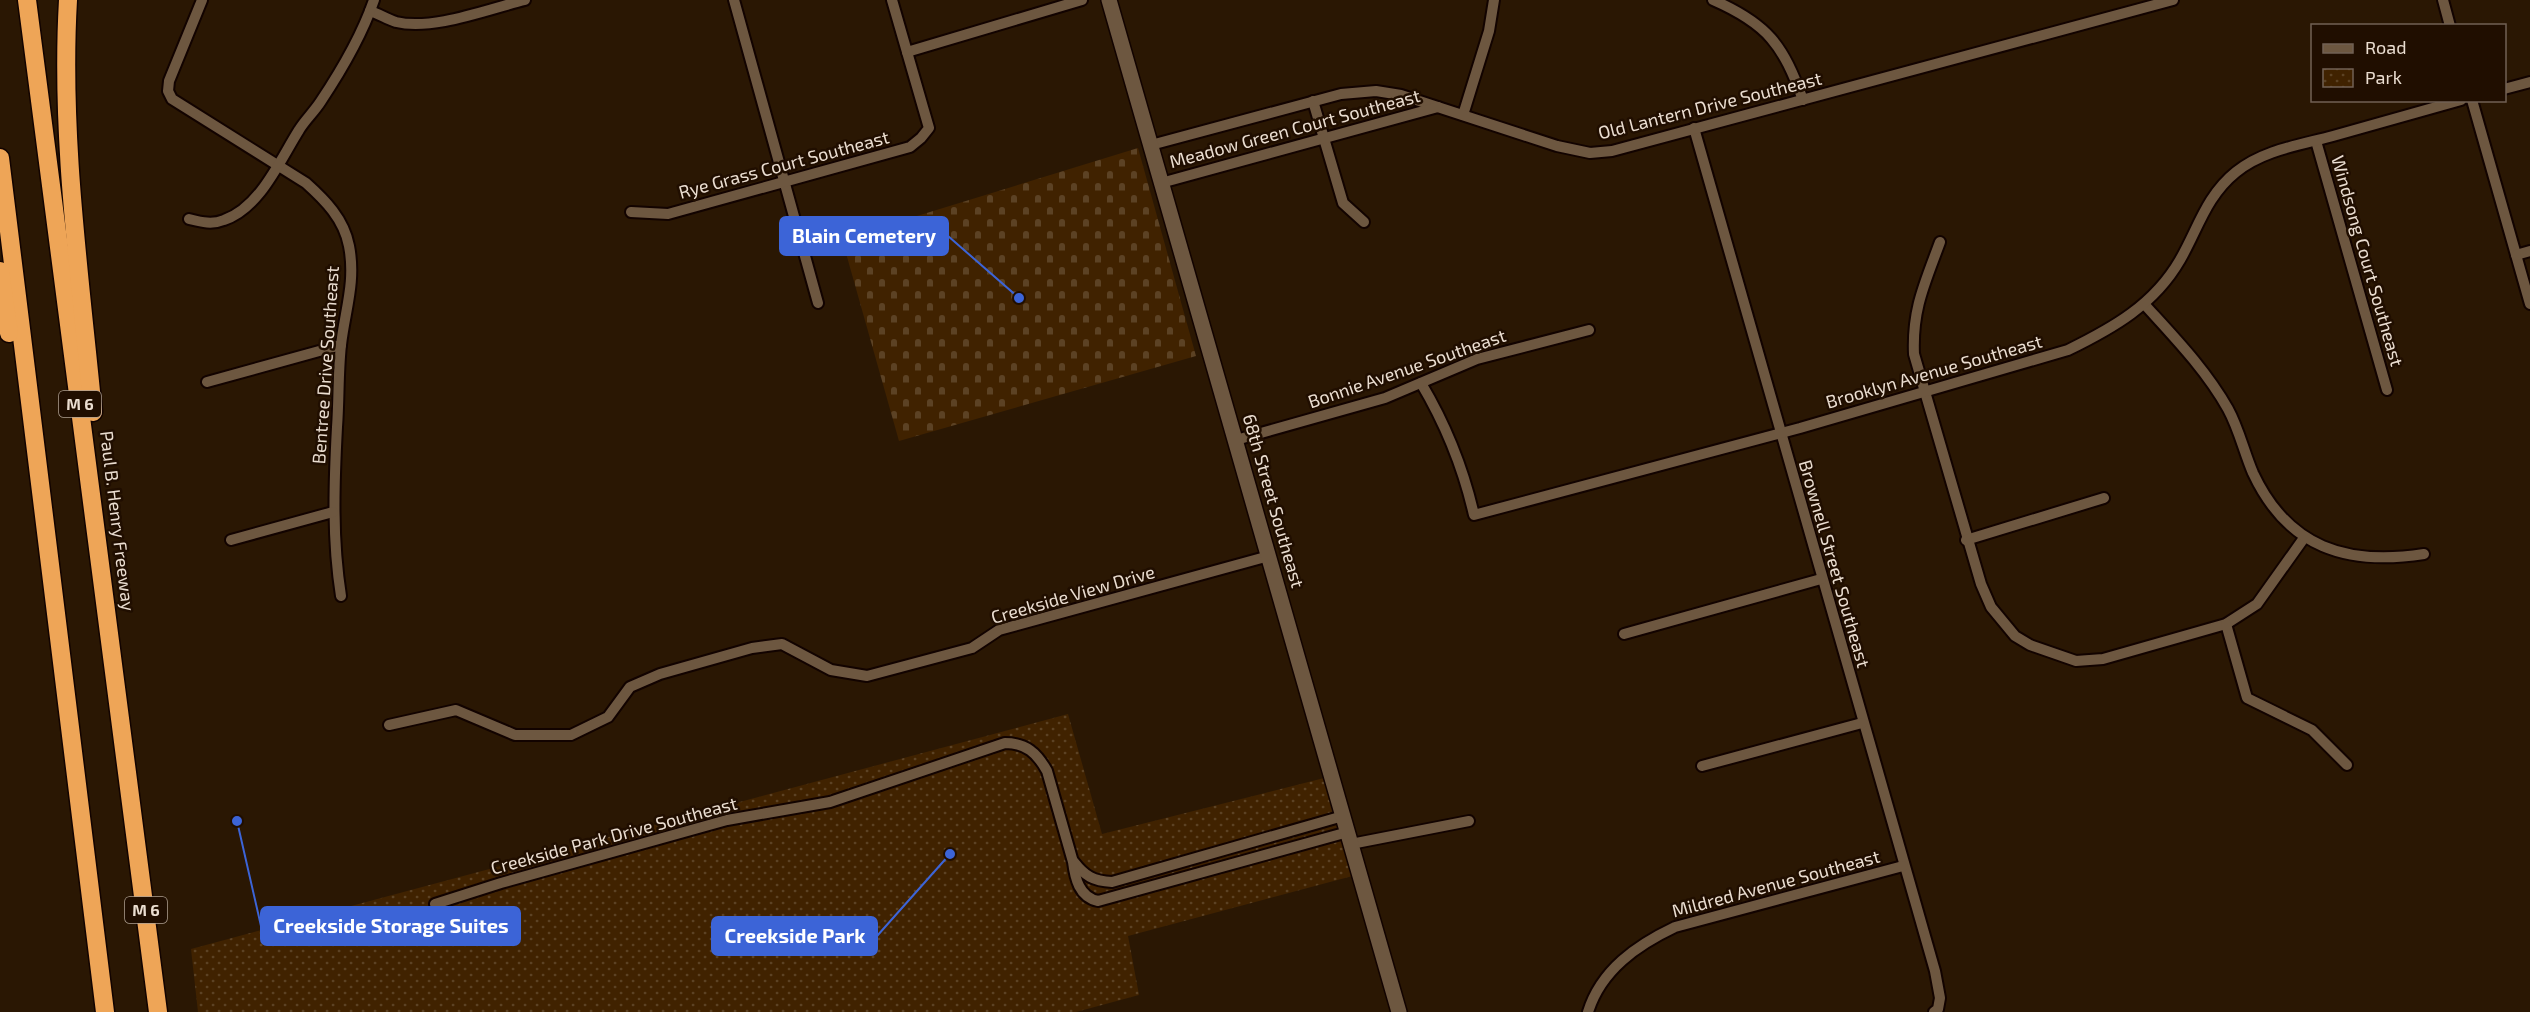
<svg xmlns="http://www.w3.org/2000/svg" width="2530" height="1012" font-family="'Exo 2',sans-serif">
<defs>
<pattern id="cemetery-stones" width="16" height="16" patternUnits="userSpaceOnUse" patternTransform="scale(1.5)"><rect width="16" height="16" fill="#402200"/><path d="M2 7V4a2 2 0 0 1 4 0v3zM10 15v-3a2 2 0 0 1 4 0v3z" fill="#5c4224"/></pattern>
<pattern id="park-dots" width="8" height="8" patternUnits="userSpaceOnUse" patternTransform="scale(1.5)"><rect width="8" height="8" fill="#402200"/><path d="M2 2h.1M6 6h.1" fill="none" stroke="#5c4224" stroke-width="1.8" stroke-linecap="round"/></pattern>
</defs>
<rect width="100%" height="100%" fill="#2a1703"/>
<polygon fill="url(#cemetery-stones)" points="1138,148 1196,356 899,441 842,239"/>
<polygon fill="url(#park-dots)" points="1068,714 1102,834 1332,776 1360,874 1128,936 1139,995 1076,1012 198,1012 191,949"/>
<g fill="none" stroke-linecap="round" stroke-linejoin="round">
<defs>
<g id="street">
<path d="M202,0L169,81L168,91L172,99L306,183C325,200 344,219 349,246C356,282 345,310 341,345C338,372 339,400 337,427C334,484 332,539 341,596"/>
<polyline points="734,0 818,303"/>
<path d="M1713,0C1768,24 1783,45 1803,100"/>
<polyline points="2443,0 2450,26"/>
<path d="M370,11C379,14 387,19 396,22C433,31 488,9 525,0"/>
<polyline points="907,52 1082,0"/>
<polyline points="2504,89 2530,82"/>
<polyline points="2472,100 2530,304"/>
<polyline points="1313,101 1343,203 1364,222"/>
<polyline points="1463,115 1489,31 1494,0"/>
<polyline points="1694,128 1935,971 1940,998 1938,1009 1934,1012"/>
<polyline points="2316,141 2387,390"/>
<polyline points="1151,145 1341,94 1376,91 1401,95 1557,146 1590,153 1612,151 2173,0"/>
<polyline points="1161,183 1438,107"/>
<polyline points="631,212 668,214 910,147 921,138 929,128 892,0"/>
<path d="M189,219C201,222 212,225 224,220C260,208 280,160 299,130C305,120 314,112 321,101C341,71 362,35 374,0"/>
<path d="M1940,242C1925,283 1912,309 1914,354L1981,584L1991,607L2015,636L2030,645L2076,661L2103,659L2226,624L2257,604L2304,538"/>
<polyline points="2516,255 2530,251"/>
<path d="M2145,305C2175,338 2206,370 2228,409C2239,429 2244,452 2253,473C2288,548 2347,566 2424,554"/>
<polyline points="207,382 341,345"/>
<path d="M1421,383C1446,425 1463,467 1474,515L1800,428L2068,350C2113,328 2154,305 2180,260C2198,229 2206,196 2236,172C2263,150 2300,145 2333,136C2376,124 2419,112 2461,100"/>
<polyline points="1236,440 1385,398 1477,359 1589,330"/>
<polyline points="231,540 333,512"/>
<polyline points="1966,540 2104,498"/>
<polyline points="2226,624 2247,698 2312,730 2347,765"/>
<polyline points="1624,634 1821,579"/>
<polyline points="389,725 456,710 515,735 571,735 608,717 630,687 660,674 752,648 782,644 831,670 867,676 972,648 999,630 1269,556"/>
<polyline points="1702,766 1862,723"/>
<polyline points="1351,844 1469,821"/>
<path d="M1074,862C1085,876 1093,881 1112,882L1343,816"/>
<path d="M435,904L501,883L727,820L830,802L1005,743C1026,743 1037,753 1047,771L1073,862C1075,878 1079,897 1098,901L1348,832"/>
<path d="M1588,1012C1601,970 1637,945 1675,927L1903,866"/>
</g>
<polyline id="secondary" points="1109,0 1399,1012"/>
<g id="highway">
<polyline points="27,0 158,1012"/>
<path d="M68,0C60,137 80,275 93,412"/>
<polyline points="0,158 105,1012"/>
<polyline points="0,271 9,333"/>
</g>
</defs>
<use href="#street" stroke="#120300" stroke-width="14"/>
<use href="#secondary" stroke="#120300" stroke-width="18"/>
<use href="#highway" stroke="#120300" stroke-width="21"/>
<use href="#street" stroke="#6d5740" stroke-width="10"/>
<use href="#secondary" stroke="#6d5740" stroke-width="15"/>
<use href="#highway" stroke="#eea557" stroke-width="18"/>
</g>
<g text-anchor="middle" stroke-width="5" stroke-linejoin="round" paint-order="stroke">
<g fill="#200e00" stroke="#aea092" stroke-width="1.5">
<rect x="59" y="391" width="42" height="26" rx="4.5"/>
<rect x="125" y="897" width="42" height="26" rx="4.5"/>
</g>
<g font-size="16" font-weight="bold" fill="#ebded1">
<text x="80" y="410">M 6</text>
<text x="146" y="916">M 6</text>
</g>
<g font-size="18" fill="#ebded1" stroke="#200e00">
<text transform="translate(1710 106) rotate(-14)" y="6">Old Lantern Drive Southeast</text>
<text transform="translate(1295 129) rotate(-15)" y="6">Meadow Green Court Southeast</text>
<text transform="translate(784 165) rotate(-15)" y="6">Rye Grass Court Southeast</text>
<text transform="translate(2367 261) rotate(74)" y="6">Windsong Court Southeast</text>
<text transform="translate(326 365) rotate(-86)" y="6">Bentree Drive Southeast</text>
<text transform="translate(1407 369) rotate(-19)" y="6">Bonnie Avenue Southeast</text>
<text transform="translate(1934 372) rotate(-16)" y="6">Brooklyn Avenue Southeast</text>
<text transform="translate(1273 501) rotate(74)" y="6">68th Street Southeast</text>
<text transform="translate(117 521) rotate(83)" y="6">Paul B. Henry Freeway</text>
<text transform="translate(1834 564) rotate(74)" y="6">Brownell Street Southeast</text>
<text transform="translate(1073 595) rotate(-16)" y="6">Creekside View Drive</text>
<text transform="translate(614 836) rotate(-15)" y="6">Creekside Park Drive Southeast</text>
<text transform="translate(1776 884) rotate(-15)" y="6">Mildred Avenue Southeast</text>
</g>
</g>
<path fill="none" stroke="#3c64d7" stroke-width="2" d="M1019 298L948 236M237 821L261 926M950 854L877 936"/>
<g fill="#3c64d7" stroke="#200e00" stroke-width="2">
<circle cx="1019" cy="298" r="6"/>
<circle cx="237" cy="821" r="6"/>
<circle cx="950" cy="854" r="6"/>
</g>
<g fill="#3c64d7" stroke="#3c64d7" stroke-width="2">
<rect x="780" y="217" width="168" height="38" rx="6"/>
<rect x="261" y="907" width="259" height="38" rx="6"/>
<rect x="712" y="917" width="165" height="38" rx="6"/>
</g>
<g font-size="20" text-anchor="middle" font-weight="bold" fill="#fff">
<text x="864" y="243">Blain Cemetery</text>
<text x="391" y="933">Creekside Storage Suites</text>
<text x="795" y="943">Creekside Park</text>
</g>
<rect x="2311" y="24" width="195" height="78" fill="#200e00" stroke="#716154" stroke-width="1.5"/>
<rect x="2323" y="44" width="30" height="9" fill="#6d5740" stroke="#716154" stroke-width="1.5"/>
<text x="2365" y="54" font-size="18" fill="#ebded1">Road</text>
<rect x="2323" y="69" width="30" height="18" fill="url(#park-dots)" stroke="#716154" stroke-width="1.5"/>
<text x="2365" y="84" font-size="18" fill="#ebded1">Park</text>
</svg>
